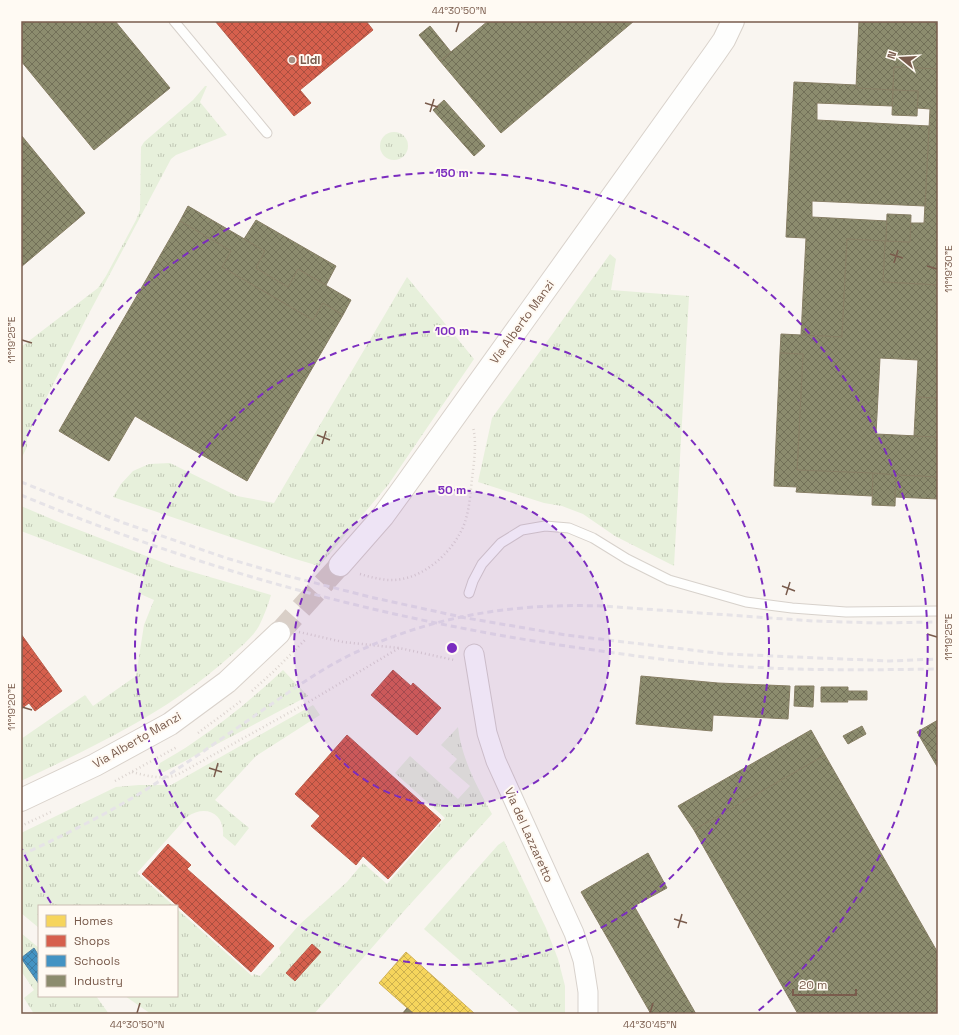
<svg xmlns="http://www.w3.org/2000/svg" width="959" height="1035" font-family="'Space Grotesk',sans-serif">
<defs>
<pattern id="grass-tufts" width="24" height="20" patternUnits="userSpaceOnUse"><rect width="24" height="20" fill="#e7f0db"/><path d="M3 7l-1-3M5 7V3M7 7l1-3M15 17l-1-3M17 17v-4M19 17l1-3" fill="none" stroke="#c0c6b4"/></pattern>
<pattern id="homes-cross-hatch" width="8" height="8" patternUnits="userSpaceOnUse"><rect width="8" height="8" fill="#f6d55c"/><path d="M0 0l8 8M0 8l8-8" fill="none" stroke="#ccb04e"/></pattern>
<pattern id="shops-cross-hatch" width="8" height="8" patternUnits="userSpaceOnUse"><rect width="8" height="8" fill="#d6604d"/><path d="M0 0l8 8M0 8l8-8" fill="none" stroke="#aa4f40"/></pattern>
<pattern id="schools-cross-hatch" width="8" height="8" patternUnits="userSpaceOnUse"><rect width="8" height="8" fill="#4393c3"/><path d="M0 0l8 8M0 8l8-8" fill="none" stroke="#3d7ba1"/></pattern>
<pattern id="industry-cross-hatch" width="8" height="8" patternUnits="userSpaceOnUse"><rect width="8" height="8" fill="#8c8c6e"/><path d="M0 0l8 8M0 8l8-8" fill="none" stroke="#727058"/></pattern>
</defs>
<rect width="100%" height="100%" fill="#f9f5f0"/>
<g fill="url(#grass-tufts)">
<polygon points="205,86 207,86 200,102 227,135 176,155 171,159 85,321 27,436 27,447 21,459 21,347 98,288 106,276 136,220 140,210 141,147 144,142 193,100"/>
<circle cx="394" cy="146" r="14"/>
<polygon points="610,254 616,259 611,290 689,296 674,566 615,536 583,514 562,506 544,503 478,482 492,418"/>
<polygon points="407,277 474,359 388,485 319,566 292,558 113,497 121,484 133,471 149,464 170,463 237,496 274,503"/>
<path d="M21,506L61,523L172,566L271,595C268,605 264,616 259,626C253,637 237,650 227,659C166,713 95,746 21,781V739L85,695L93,706L136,676L144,625L154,600L138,593L144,578L21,531Z"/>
<path d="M283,670L308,696L164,772H161L157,770L160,763C171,756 183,750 194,742C226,721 255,696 283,670Z"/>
<path d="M313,705L320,715L256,756L215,800L249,828L235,846L223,836C225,813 205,804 187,817L137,873L174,906H39V928L21,913V833L116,787L139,785H171Z"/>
<path d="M458,727C461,757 477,787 492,814L404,911L314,1014H151L125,996H177V909L252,976L254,974L260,976L281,953L279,948L299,925L347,882L363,863L387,884L445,818L395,773L410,756L458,799L470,786L449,768L457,759L441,745Z"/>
<polygon points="504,841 546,928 558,959 565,986 565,1014 521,1014 424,929 498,845"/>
<polygon points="21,933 39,948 39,996 96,996 109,1014 34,1014 24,998 34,990 21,971"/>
</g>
<polygon fill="url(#homes-cross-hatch)" stroke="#d1b158" points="406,952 475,1014 414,1014 379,983"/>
<g fill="url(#shops-cross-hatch)" stroke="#ba5f4d">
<polygon points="215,21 366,21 373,30 300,90 311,103 294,116"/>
<polygon points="21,634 62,691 35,711 29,703 21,709"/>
<polygon points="393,670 411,686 413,683 441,708 417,735 371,695"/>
<polygon points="347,735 441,820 388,879 363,856 356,865 311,826 320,816 295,794"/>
<polygon points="168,844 191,865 187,869 274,946 251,972 142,874"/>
<polygon points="312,944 321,952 295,981 286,973"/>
</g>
<polygon fill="url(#schools-cross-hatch)" stroke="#5482a0" points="34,948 39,956 39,984 21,958"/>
<g fill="url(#industry-cross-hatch)" stroke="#877e64">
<polygon points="21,21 115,21 170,88 94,150 21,61"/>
<polygon points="488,21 634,21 501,133 440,61"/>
<polygon points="859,21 938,21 938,69 894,67 893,90 856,88"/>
<polygon points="430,26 451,52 440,61 419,35"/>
<polygon points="894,67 938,69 938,285 883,282 885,241 910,242 911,223 924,223 930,109 917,108 918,91 893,90"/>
<polygon points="794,82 856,85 856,88 893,90 892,106 817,103 817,120 929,126 925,206 812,201 812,217 887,221 886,241 847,239 842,337 801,335 806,238 786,237"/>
<polygon points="893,90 918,91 917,116 892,115"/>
<polygon points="444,100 485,146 474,156 433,110"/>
<polygon points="21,135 85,213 21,267"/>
<polygon points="188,206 265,251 256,268 288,287 298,269 351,300 343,315 323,303 313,320 222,267 231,251 180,221"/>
<polygon points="887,214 911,215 910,242 886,241"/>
<polygon points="256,220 336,266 326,285 298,269 288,287 256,268 265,251 244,239"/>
<polygon points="180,221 231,251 222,267 313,320 323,303 343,315 247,481 135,416 109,461 59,431"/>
<polygon points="847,239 885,241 883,282 938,285 938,398 916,397 918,360 880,358 876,434 938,437 938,477 797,470 803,354 780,353 781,334 842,337"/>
<polygon points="780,353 803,354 797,470 873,473 872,496 796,492 797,487 774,486"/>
<polygon points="916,397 938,398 938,437 914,436"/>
<polygon points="873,473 896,475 895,506 872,505"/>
<polygon points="896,475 938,477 938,499 895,497"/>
<polygon points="641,676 718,683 790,686 788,719 713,715 712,731 636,724"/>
<polygon points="795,686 814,686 813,707 794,706"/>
<polygon points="821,687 848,687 848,691 867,691 867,700 847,700 848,702 821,702"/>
<polygon points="938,720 938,768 917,732"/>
<polygon points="862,726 866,734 848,744 843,736"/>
<polygon points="811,730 825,755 694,830 678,806"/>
<polygon points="825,755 938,953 938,1014 798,1014 694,830"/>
<polygon points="648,853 667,888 634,906 696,1014 651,1014 581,892"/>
<polygon points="407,1008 414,1014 402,1014"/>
</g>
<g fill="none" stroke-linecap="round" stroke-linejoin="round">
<polyline stroke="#d9cfc7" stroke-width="22" stroke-dasharray="22 11" stroke-linecap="butt" points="279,633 340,565"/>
<defs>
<g id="lane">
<polyline points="174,21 267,133"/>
<polyline points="469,593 473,581 482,564 501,543 522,530 545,526 569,528 593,538 627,559 669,580 746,602 792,608 846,612 938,611"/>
</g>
<polyline id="street" points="474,654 487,733 496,761 574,933 583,960 588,992 588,1014"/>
<g id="secondary">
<polyline points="340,565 383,516 407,483 715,53 724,40 733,21"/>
<polyline points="21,800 95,765 170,724 227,682 279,633"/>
</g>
</defs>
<use href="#lane" stroke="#d7d1cb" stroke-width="11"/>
<use href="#street" stroke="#d7d1cb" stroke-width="21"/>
<use href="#secondary" stroke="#d9d2cb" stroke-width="24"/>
<g stroke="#dcd5d0" stroke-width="2.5" stroke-dasharray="1 3" stroke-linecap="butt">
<path d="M360,574C374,578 388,582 402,579C425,575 448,555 459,535C469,519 470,497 472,479C474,462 477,444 473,427"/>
<polyline points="299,632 343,642 399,648"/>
<polyline points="252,691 273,672 305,640"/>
<polyline points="198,733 241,701"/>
<path d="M132,772C148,776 161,780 177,775L312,700L399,648L454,660"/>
<polyline points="115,781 177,747"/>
<polyline points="21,826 53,811"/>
</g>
<use href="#lane" stroke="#fefefd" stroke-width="9"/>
<use href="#street" stroke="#fefefd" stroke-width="19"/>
<use href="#secondary" stroke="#fefefd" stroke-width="22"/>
<g stroke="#e6e3e7" stroke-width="3" stroke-dasharray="6 4" stroke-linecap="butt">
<polyline points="21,482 124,523 226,558 284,575 370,597 466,618 566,635 725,654 890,661 938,659"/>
<path d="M21,495C205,572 397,623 594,650C636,656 678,662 721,665C793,671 866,670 938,669"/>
<path d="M21,855C69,833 117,809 161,780C194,758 227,735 260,712C289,692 318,671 350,655C431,616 512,603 602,606L813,621L878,623L938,622"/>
</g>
</g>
<path fill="none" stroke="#7a5c4d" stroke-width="1.5" d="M456,32L459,22M425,103L438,107M430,112L434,99M890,254L903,258M894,263L898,250M927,266L937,269M22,340L32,343M317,435L330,440M322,444L326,431M782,586L795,591M786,595L790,582M927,634L937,637M22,707L32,710M209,768L222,772M214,777L218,763M674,919L687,923M678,928L682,914M137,1013L140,1003M650,1013L653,1003"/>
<circle cx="452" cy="648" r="158" fill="#7b2cbf" fill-opacity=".12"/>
<g fill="none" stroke="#7b2cbf" stroke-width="2" stroke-dasharray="7 5">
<circle cx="452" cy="648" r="158"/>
<circle cx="452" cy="648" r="317"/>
<path d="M51 903A475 475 0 0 1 22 849M22 447A475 475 0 1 1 757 1012"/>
</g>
<circle fill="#a69286" stroke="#fffaf3" stroke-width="1.5" cx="292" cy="60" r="4"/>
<g text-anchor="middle" stroke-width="4" stroke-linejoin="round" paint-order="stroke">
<g font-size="12" font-weight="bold" fill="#7a5c4d" stroke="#fffaf3" text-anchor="start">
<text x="300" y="64">Lidl</text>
</g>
<g font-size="12" fill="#7a5c4d" stroke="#fffaf3">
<text transform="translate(522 322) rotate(-54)" y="4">Via Alberto Manzi</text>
<text transform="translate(137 740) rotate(-30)" y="4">Via Alberto Manzi</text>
<text transform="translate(529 835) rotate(66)" y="4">Via del Lazzaretto</text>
</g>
</g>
<circle cx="452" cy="648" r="6" fill="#7b2cbf" stroke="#fffaf3" stroke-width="2"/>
<g font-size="12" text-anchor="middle" font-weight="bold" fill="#7b2cbf" stroke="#fffaf3" stroke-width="4" stroke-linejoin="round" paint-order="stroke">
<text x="452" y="177">150 m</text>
<text x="452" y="335">100 m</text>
<text x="452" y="494">50 m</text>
</g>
<rect width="959" height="1035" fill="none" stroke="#fffaf3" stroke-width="44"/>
<rect x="38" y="905" width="140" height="92" fill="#fffaf3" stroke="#cabbb1"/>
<rect x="46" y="915" width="20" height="12" fill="#f6d55c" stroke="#cabbb1"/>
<text x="74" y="925" font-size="12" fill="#7a5c4d">Homes</text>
<rect x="46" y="935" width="20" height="12" fill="#d6604d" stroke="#cabbb1"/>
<text x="74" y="945" font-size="12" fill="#7a5c4d">Shops</text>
<rect x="46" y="955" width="20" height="12" fill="#4393c3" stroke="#cabbb1"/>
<text x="74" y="965" font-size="12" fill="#7a5c4d">Schools</text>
<rect x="46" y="975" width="20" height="12" fill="#8c8c6e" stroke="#cabbb1"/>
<text x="74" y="985" font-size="12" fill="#7a5c4d">Industry</text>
<g transform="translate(901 58) rotate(288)" stroke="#fffaf3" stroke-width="3" paint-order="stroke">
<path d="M0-3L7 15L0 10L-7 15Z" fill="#7a5c4d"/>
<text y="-6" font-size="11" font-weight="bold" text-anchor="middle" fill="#7a5c4d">N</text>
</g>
<path d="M793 989v6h63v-6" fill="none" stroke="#7a5c4d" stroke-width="2"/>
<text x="799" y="989" font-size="12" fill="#7a5c4d" stroke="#fffaf3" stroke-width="3" paint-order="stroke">20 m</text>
<rect x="22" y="22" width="915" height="991" fill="none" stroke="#7a5c4d" stroke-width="1.5"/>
<g font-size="10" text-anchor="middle" fill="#7a5c4d">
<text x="459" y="14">44°30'50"N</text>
<text transform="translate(948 269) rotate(-90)" y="4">11°19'30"E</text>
<text transform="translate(11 340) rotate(-90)" y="4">11°19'25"E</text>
<text transform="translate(948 637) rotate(-90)" y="4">11°19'25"E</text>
<text transform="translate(11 707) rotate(-90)" y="4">11°19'20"E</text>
<text x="137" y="1028">44°30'50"N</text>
<text x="650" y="1028">44°30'45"N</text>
</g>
</svg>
